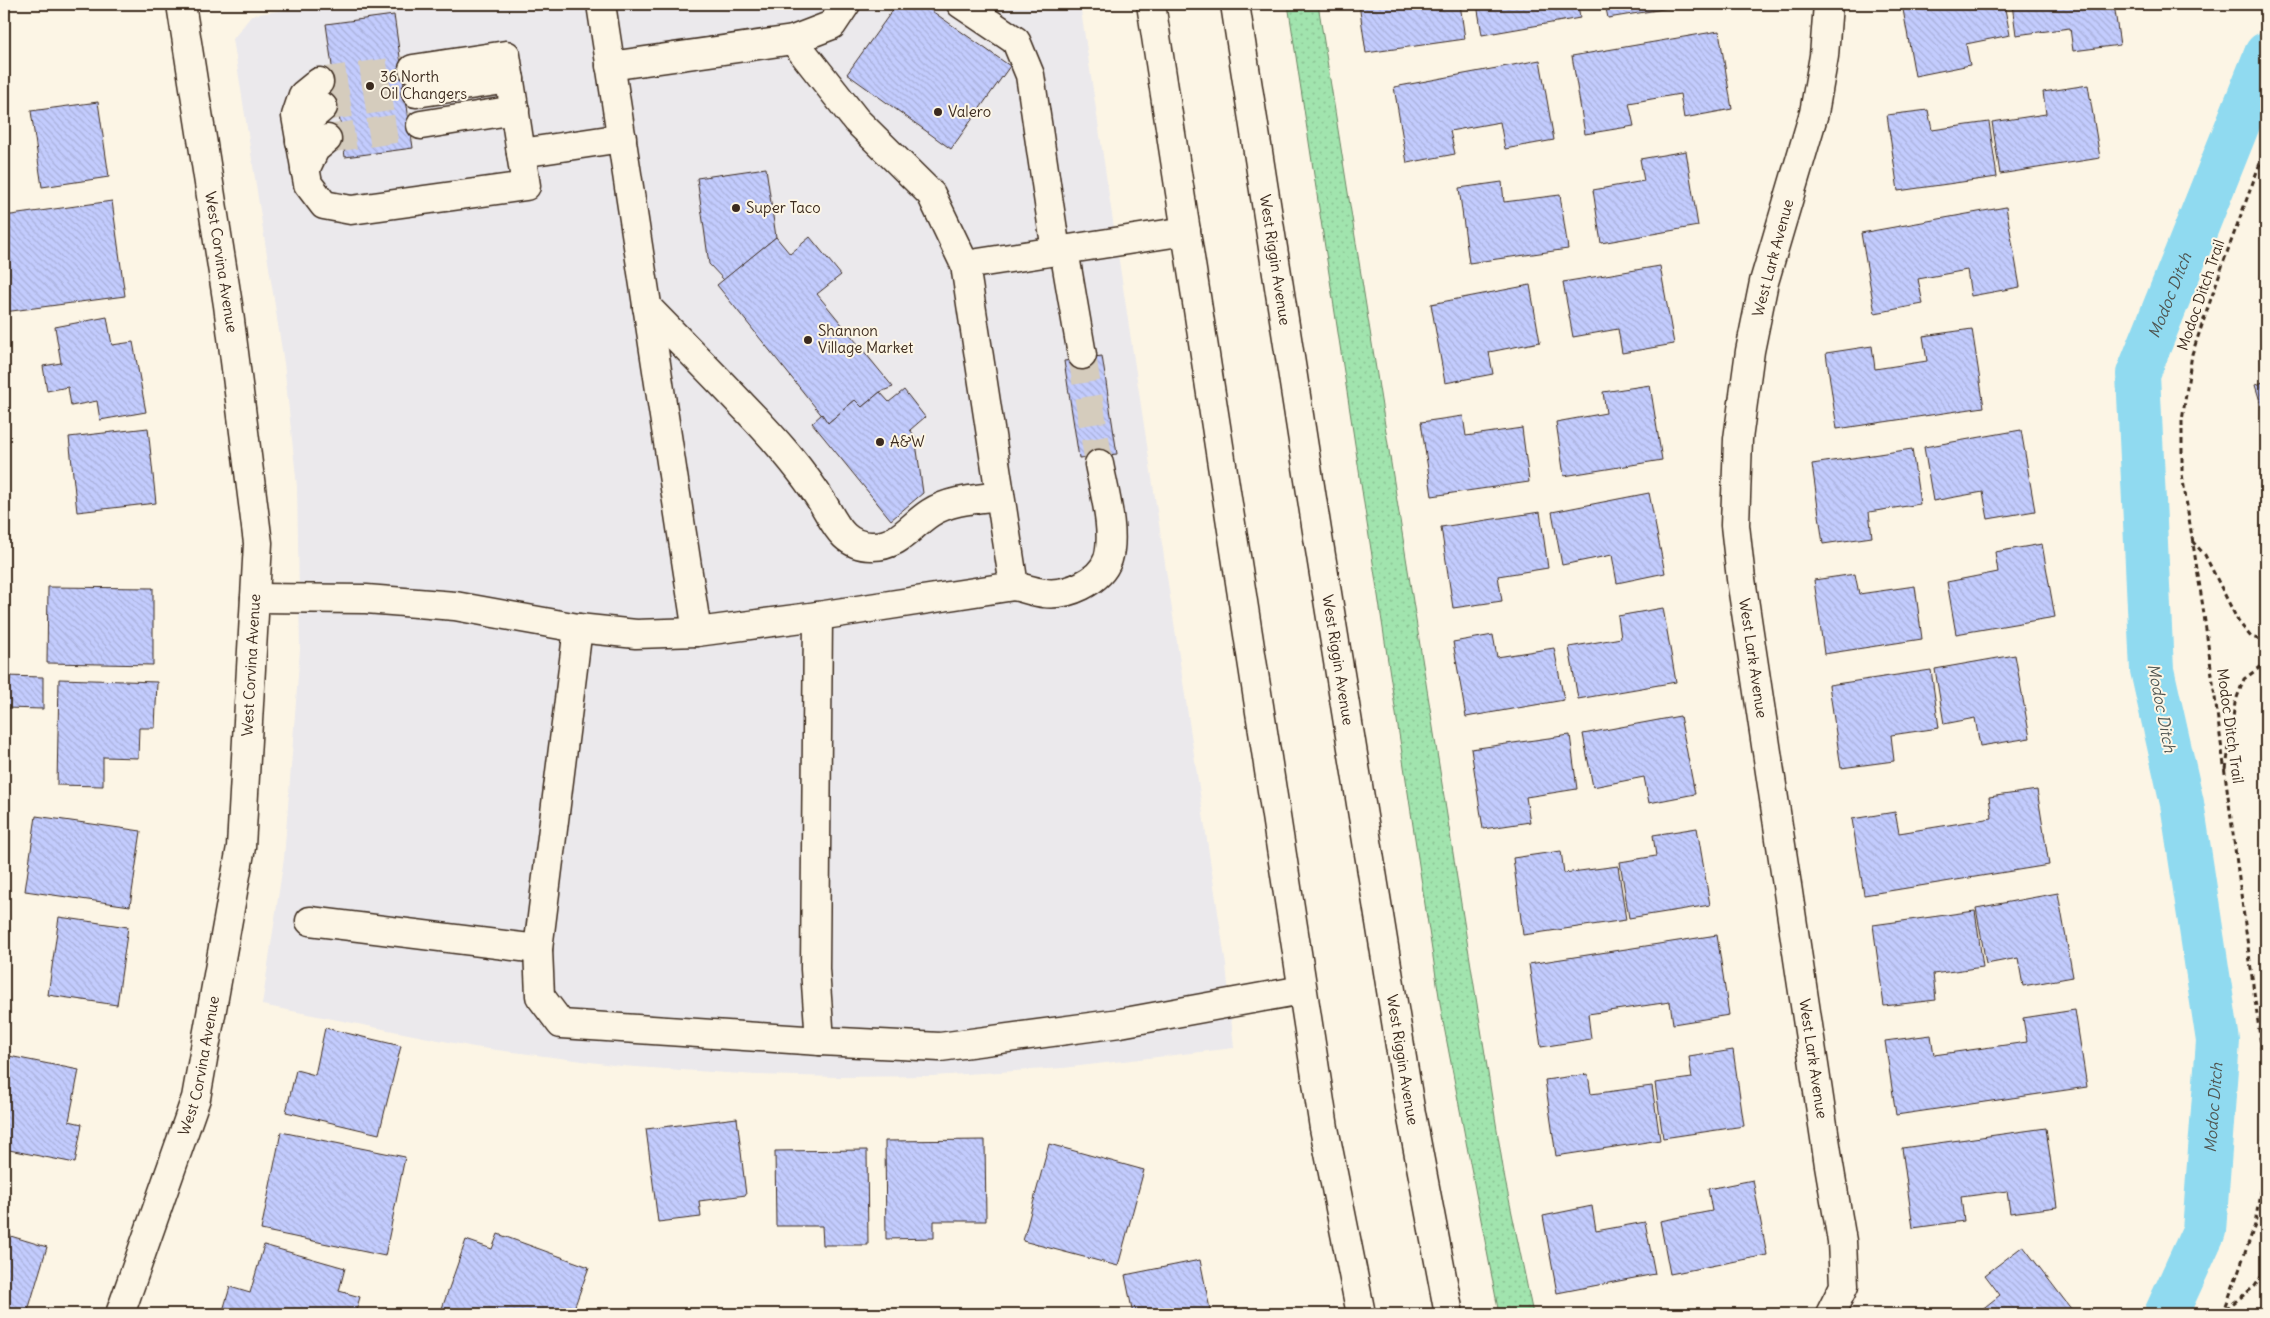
<svg xmlns="http://www.w3.org/2000/svg" width="2270" height="1318" font-family="Delius,sans-serif">
<defs>
<pattern id="park-dots" width="8" height="8" patternUnits="userSpaceOnUse" patternTransform="scale(1.25)"><rect width="8" height="8" fill="#a1e4ae"/><path d="M2 2h.1M6 6h.1" fill="none" stroke="#8cc495" stroke-width="1.8" stroke-linecap="round"/></pattern>
<pattern id="building-back-hatch" width="6" height="6" patternUnits="userSpaceOnUse" patternTransform="scale(1.25)"><rect width="6" height="6" fill="#c3ccfe"/><path d="M-1 5l2 2M0 0l6 6M5-1l2 2" fill="none" stroke="#a8afd9"/></pattern>
</defs>
<rect width="100%" height="100%" fill="#fcf5e5"/>
<filter id="ink" filterUnits="userSpaceOnUse"><feTurbulence type="fractalNoise" baseFrequency=".02" numOctaves="2"/><feDisplacementMap in="SourceGraphic" scale="10" xChannelSelector="R" yChannelSelector="G"/><feConvolveMatrix kernelMatrix="1 2 1 2 8 2 1 2 1" color-interpolation-filters="sRGB"/></filter>
<g filter="url(#ink)">
<polygon fill="#ebe9ec" points="323,4 1080,4 1226,965 1234,1048 1063,1068 932,1076 839,1077 756,1075 621,1066 474,1047 262,1005 284,858 300,649 297,487 284,363 233,39 252,15"/>
<polygon fill="url(#park-dots)" stroke="#6e8766" points="1288,4 1318,4 1505,1180 1533,1314 1499,1314 1442,1016"/>
<g fill="none" stroke-linecap="round" stroke-linejoin="round">
<path stroke="#90daf0" stroke-width="44" id="s1" d="M2166,1314L2204,1231L2218,1041L2182,803L2152,670L2138,374L2266,54"/>
</g>
<g fill="url(#building-back-hatch)" stroke="#3b2a1e">
<polygon points="897,4 922,4 1010,66 951,149 847,74"/>
<polygon points="1359,4 1460,4 1465,39 1366,53"/>
<polygon points="1477,4 1578,4 1580,18 1482,35"/>
<polygon points="1605,4 1694,4 1608,18"/>
<polygon points="1902,4 2004,4 2010,35 1966,44 1970,65 1915,76"/>
<polygon points="2012,4 2114,4 2120,45 2073,51 2070,28 2016,35"/>
<polygon points="394,15 413,148 345,157 326,24"/>
<polygon points="1719,31 1732,109 1684,118 1680,94 1629,103 1634,126 1585,134 1572,56"/>
<polygon points="1540,60 1554,140 1505,149 1500,122 1450,131 1455,154 1407,163 1394,87"/>
<polygon points="2088,85 2100,158 2000,174 1992,122 2046,114 2043,92"/>
<polygon points="98,102 109,177 42,187 31,111"/>
<polygon points="1928,110 1932,130 1989,122 1997,177 1898,191 1887,115"/>
<polygon points="1686,151 1698,226 1601,243 1593,190 1644,181 1640,159"/>
<polygon points="766,168 776,237 724,280 709,264 697,178"/>
<polygon points="1502,182 1504,202 1560,195 1568,249 1469,263 1459,188"/>
<polygon points="112,201 125,296 4,312 4,216"/>
<polygon points="2006,207 2020,287 1971,296 1967,270 1918,279 1923,304 1875,313 1861,233"/>
<polygon points="776,237 790,254 810,237 841,275 817,294 893,387 880,392 862,407 855,400 828,423 717,285"/>
<polygon points="1660,266 1674,344 1622,353 1618,329 1573,337 1563,282"/>
<polygon points="1530,285 1540,342 1489,352 1493,374 1445,383 1431,304"/>
<polygon points="107,317 112,345 133,342 146,412 100,420 97,401 71,406 68,387 47,391 43,366 61,363 55,327"/>
<polygon points="1972,329 1984,407 1837,429 1826,353 1872,346 1875,369 1927,361 1923,336"/>
<polygon points="1102,356 1117,454 1079,458 1064,361"/>
<polygon points="2266,381 2266,421 2255,385"/>
<polygon points="1650,385 1662,460 1564,476 1556,422 1606,413 1603,392"/>
<polygon points="904,390 925,417 910,430 915,436 923,493 891,520 812,423 822,414 828,423 855,400 862,407 880,392 889,402"/>
<polygon points="1463,416 1466,436 1522,428 1529,482 1432,496 1421,422"/>
<polygon points="148,428 156,503 77,512 69,437"/>
<polygon points="2021,430 2035,511 1988,519 1983,492 1933,501 1924,447"/>
<polygon points="1912,449 1920,504 1869,512 1872,537 1823,544 1812,464"/>
<polygon points="1649,493 1665,573 1617,583 1612,555 1562,565 1552,512"/>
<polygon points="1540,512 1548,568 1498,576 1502,601 1453,608 1441,527"/>
<polygon points="2042,544 2055,617 1956,634 1947,582 1998,572 1995,552"/>
<polygon points="1855,574 1859,594 1915,586 1922,639 1824,654 1814,580"/>
<polygon points="48,587 153,588 153,665 47,663"/>
<polygon points="1663,608 1676,682 1578,699 1569,647 1621,638 1618,616"/>
<polygon points="1493,635 1497,657 1554,648 1564,700 1466,717 1453,642"/>
<polygon points="2015,655 2030,738 1980,746 1975,718 1944,724 1935,669"/>
<polygon points="1931,670 1939,728 1891,735 1894,761 1841,768 1829,685"/>
<polygon points="4,676 43,677 43,709 4,708"/>
<polygon points="59,679 157,682 155,728 139,728 138,758 103,757 103,786 57,785"/>
<polygon points="1680,716 1695,794 1649,803 1644,777 1593,787 1583,734"/>
<polygon points="1570,735 1577,789 1526,797 1530,822 1483,829 1471,749"/>
<polygon points="2037,790 2049,865 1864,895 1852,819 1895,812 1899,833 1992,818 1989,797"/>
<polygon points="36,816 141,831 130,906 25,891"/>
<polygon points="1697,828 1710,905 1629,918 1620,862 1656,856 1653,835"/>
<polygon points="1561,851 1564,873 1618,866 1626,920 1523,935 1513,858"/>
<polygon points="2058,893 2073,977 2023,986 2018,958 1986,964 1976,908"/>
<polygon points="1975,911 1983,967 1933,974 1936,1000 1884,1006 1873,925"/>
<polygon points="59,917 128,927 117,1005 48,995"/>
<polygon points="1717,935 1729,1015 1673,1024 1670,1002 1588,1014 1591,1039 1541,1047 1529,964"/>
<polygon points="2075,1010 2087,1087 1896,1115 1885,1041 1931,1035 1934,1055 2027,1042 2023,1018"/>
<polygon points="325,1028 401,1046 379,1134 286,1112 296,1070 315,1075"/>
<polygon points="1733,1050 1744,1126 1663,1138 1655,1083 1692,1078 1689,1057"/>
<polygon points="4,1055 79,1070 69,1121 82,1124 75,1163 4,1149"/>
<polygon points="1588,1074 1591,1094 1652,1086 1660,1140 1556,1156 1545,1080"/>
<polygon points="737,1118 746,1195 699,1201 701,1217 658,1222 646,1129"/>
<polygon points="2046,1128 2057,1207 2010,1213 2007,1191 1961,1197 1964,1221 1913,1228 1902,1148"/>
<polygon points="281,1132 405,1157 385,1256 261,1230"/>
<polygon points="985,1140 986,1221 934,1221 934,1238 886,1239 885,1141"/>
<polygon points="1049,1144 1144,1170 1118,1266 1023,1241"/>
<polygon points="867,1150 868,1245 823,1245 822,1226 776,1226 775,1151"/>
<polygon points="1753,1180 1767,1255 1670,1274 1660,1221 1712,1211 1708,1189"/>
<polygon points="1592,1206 1596,1231 1645,1222 1655,1274 1557,1293 1543,1216"/>
<polygon points="4,1234 47,1247 27,1314 4,1314"/>
<polygon points="498,1234 589,1267 572,1314 440,1314 466,1240 492,1249"/>
<polygon points="264,1245 345,1268 339,1291 360,1297 355,1314 222,1314 230,1287 250,1293"/>
<polygon points="2023,1246 2072,1310 2066,1314 1976,1314 2000,1295 1985,1275"/>
<polygon points="1200,1260 1211,1314 1133,1314 1125,1275"/>
</g>
<g fill="none" stroke-linecap="round" stroke-linejoin="round">
<g stroke="#d5ccbd" stroke-width="28" stroke-dasharray="28 14" stroke-linecap="butt">
<polyline points="319,82 413,69"/>
<polyline points="323,107 416,93"/>
<polyline points="327,139 421,125"/>
<polyline points="1082,355 1099,464"/>
</g>
<defs>
<g id="minor">
<polyline points="601,4 697,632"/>
<polyline points="961,4 1016,41 1030,75 1056,251"/>
<path id="s2" d="M1828,4L1824,56L1814,113L1764,282L1750,351L1738,439L1735,525L1741,579L1829,1165L1842,1241L1844,1286L1830,1314"/>
<polyline points="793,40 832,25 846,4"/>
<polyline points="319,82 303,95 296,116 308,184 324,205 351,210 526,186 506,55 413,69"/>
<polyline points="416,93 510,79"/>
<polyline points="421,125 515,110"/>
<polyline points="300,141 309,119 323,107"/>
<polyline points="521,153 622,138"/>
<polyline points="305,170 315,149 327,139"/>
<polyline points="1064,250 1082,355"/>
<polyline points="965,265 1186,231"/>
<path d="M647,307C680,341 713,374 745,408C774,438 802,469 824,505C836,526 845,547 873,546C899,546 910,526 930,513C950,500 977,499 1000,496"/>
<path d="M1014,586C1024,588 1034,592 1044,593C1067,596 1100,582 1108,559C1116,532 1104,491 1099,464"/>
<polyline points="255,598 366,599 455,606 578,628 636,634 697,632 818,616 1014,586 965,265 931,194 856,120 793,40 610,66"/>
<polyline points="818,616 815,969 820,1041 940,1047 1120,1023 1302,990"/>
<polyline points="578,628 538,949 540,996 561,1024 820,1041"/>
<polyline points="310,921 538,949"/>
<path id="s3" d="M120,1314L196,1098L241,847L258,543L228,305L181,4"/>
</g>
<g id="major">
<polyline points="1151,4 1324,1128 1361,1314"/>
<path id="s4" d="M1235,4L1317,531L1410,1108L1449,1314"/>
</g>
</defs>
<use href="#minor" stroke="#3b2a1e" stroke-width="31"/>
<use href="#major" stroke="#3b2a1e" stroke-width="31"/>
<g stroke="#3b2a1e" stroke-width="3" stroke-dasharray="5 4" stroke-linecap="butt">
<polyline points="2192,541 2205,555 2238,621 2251,637 2266,641"/>
<polyline points="2226,769 2235,703 2244,679 2266,663"/>
<polyline points="2226,1309 2255,1286 2266,1270"/>
<polyline points="2223,1314 2255,1225 2264,1166 2265,1075 2203,607 2182,474 2182,421 2192,354 2225,258 2266,147"/>
</g>
<use href="#minor" stroke="#fcf5e5" stroke-width="28"/>
<use href="#major" stroke="#fcf5e5" stroke-width="28"/>
</g>
</g>
<g fill="#3b2a1e" stroke="#fcf5e5" stroke-width="2">
<circle cx="370" cy="86" r="5"/>
<circle cx="938" cy="112" r="5"/>
<circle cx="736" cy="208" r="5"/>
<circle cx="808" cy="340" r="5"/>
<circle cx="880" cy="442" r="5"/>
</g>
<g text-anchor="middle" stroke-width="4" stroke-linejoin="round" paint-order="stroke">
<g font-size="15" fill="#3b2a1e" stroke="#fcf5e5" text-anchor="start">
<text x="380" y="82">36 North<tspan x="380" dy="17">Oil Changers</tspan></text>
<text x="948" y="117">Valero</text>
<text x="746" y="213">Super Taco</text>
<text x="818" y="336">Shannon<tspan x="818" dy="17">Village Market</tspan></text>
<text x="890" y="447">A&amp;W</text>
</g>
<g font-size="15" fill="#3b2a1e" stroke="#fcf5e5">
<text transform="translate(1773 258) rotate(-75)" y="5">West Lark Avenue</text>
<text dy="5" stroke="none"><textPath href="#s4" startOffset="259">West Riggin Avenue</textPath></text>
<text transform="translate(221 262) rotate(81)" y="5">West Corvina Avenue</text>
<text transform="translate(2201 295) rotate(-71)" y="5">Modoc Ditch Trail</text>
<text dy="5" stroke="none"><textPath href="#s2" startOffset="666">West Lark Avenue</textPath></text>
<text dy="5" stroke="none"><textPath href="#s4" startOffset="664">West Riggin Avenue</textPath></text>
<text dy="5" stroke="none"><textPath href="#s3" startOffset="666">West Corvina Avenue</textPath></text>
<text transform="translate(2230 726) rotate(82)" y="5">Modoc Ditch Trail</text>
<text dy="5" stroke="none"><textPath href="#s2" startOffset="1071">West Lark Avenue</textPath></text>
<text dy="5" stroke="none"><textPath href="#s4" startOffset="1069">West Riggin Avenue</textPath></text>
<text dy="5" stroke="none"><textPath href="#s3" startOffset="261">West Corvina Avenue</textPath></text>
</g>
<g font-size="16" font-style="italic" fill="#505652" stroke="#fcf5e5">
<text dy="6" stroke="none"><textPath href="#s1" startOffset="1040">Modoc Ditch</textPath></text>
<text transform="translate(2162 708) rotate(79)" y="6">Modoc Ditch</text>
<text dy="6" stroke="none"><textPath href="#s1" startOffset="215">Modoc Ditch</textPath></text>
</g>
</g>
<rect width="2270" height="1318" fill="none" stroke="#fcf5e5" stroke-width="20"/>
<rect x="10" y="10" width="2250" height="1298" fill="none" stroke="#3b2a1e" stroke-width="2" filter="url(#ink)"/>
</svg>
